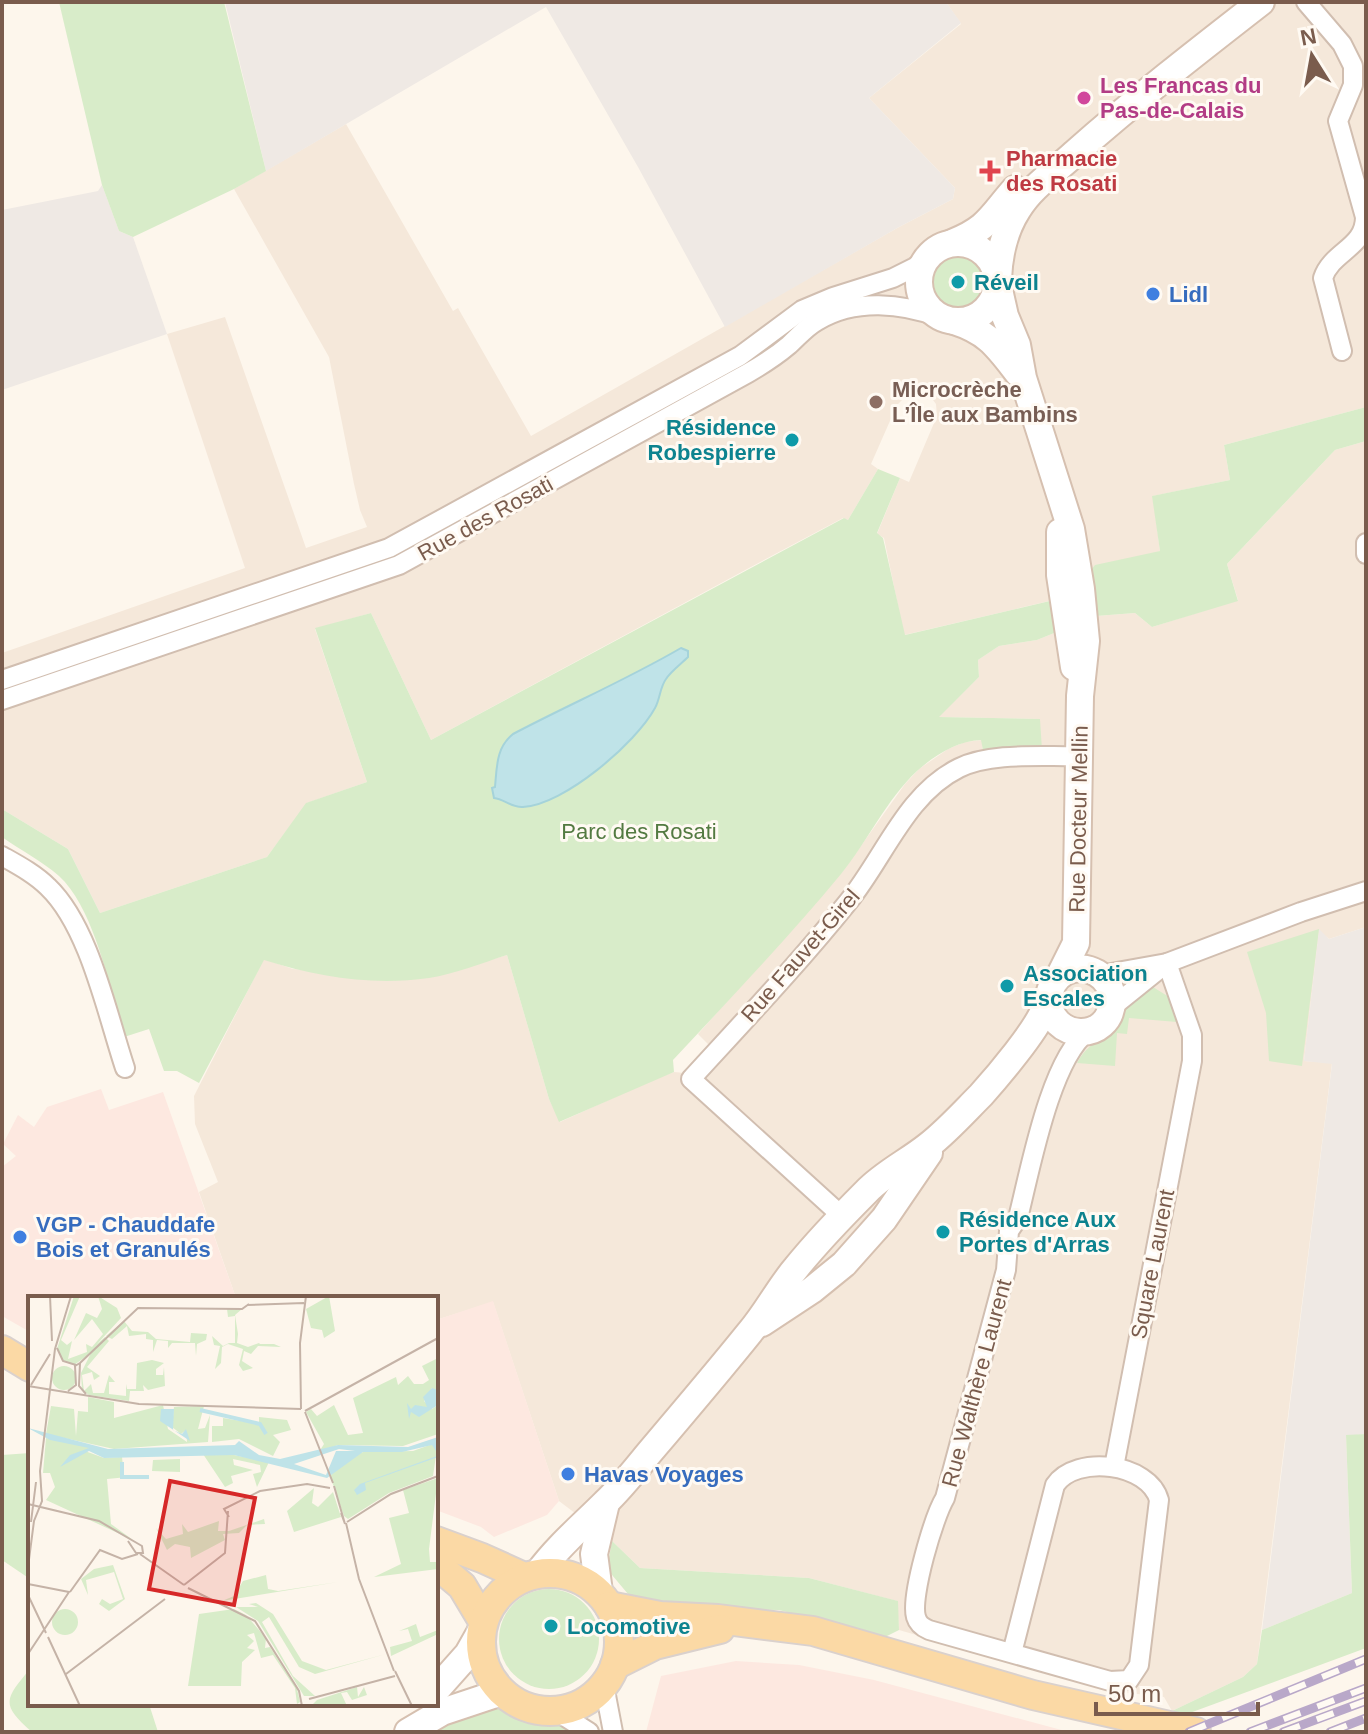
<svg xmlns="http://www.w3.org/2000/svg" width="1368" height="1734" font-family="Helvetica,sans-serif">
<rect width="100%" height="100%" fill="#fdf6ec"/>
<g fill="#f5e8da">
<polygon points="946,2 1366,2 1366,407 1224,445 1230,480 1153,496 1160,551 1071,596 904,635 884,538 877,534 900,478 909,482 937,416 936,404 930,396 921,392 909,393 897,405 871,464 878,469 848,520 843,518 749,568 431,740 371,613 315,629 367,782 307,803 267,857 100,913 68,849 2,809 2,653 245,568 167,334 225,317 306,548 367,527 360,510 354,484 329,357 234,189 346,124 453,311 458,308 531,436 899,227 953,199 955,188 869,98 961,24"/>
<polygon points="1366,441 1366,927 1329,939 1319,931 1304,1061 1332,1063 1257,1664 1243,1677 1172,1711 1164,1697 1111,1691 899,1630 897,1601 809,1578 640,1568 612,1541 559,1501 493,1302 436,1320 436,1298 236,1298 199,1192 218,1182 195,1124 194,1096 264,959 293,969 431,977 507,955 549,1099 560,1122 657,1078 674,1072 685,1073 709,1045 698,1034 843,871 905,784 919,769 948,749 965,742 982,740 983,750 1040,719 938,717 979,677 978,660 999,646 1037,640 1096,616 1135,613 1152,627 1238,600 1227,564 1335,450"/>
</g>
<g fill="#fde8e0">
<polygon points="101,1089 109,1110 163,1092 236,1298 30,1298 30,1332 2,1316 2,1167 16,1156 3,1144 18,1115 34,1127 47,1107"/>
<polygon points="493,1301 559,1501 547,1515 494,1537 481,1527 436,1510 436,1320"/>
<polygon points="736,1661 799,1665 874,1680 1069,1732 646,1732 661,1676"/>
</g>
<g fill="#efe9e4">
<polygon points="225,2 946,2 961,23 869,98 955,188 953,199 899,227 725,327 638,167 546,7 266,171"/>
<polygon points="102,185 119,231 133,237 167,334 2,390 2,210 98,191"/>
<polygon points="1366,927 1366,1434 1346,1436 1352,1593 1262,1630 1332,1064 1304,1061 1319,929 1329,939"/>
</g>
<g fill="#d8ecc9">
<polygon points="59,2 224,2 266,171 234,189 133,237 119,231 102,185"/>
<circle cx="958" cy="282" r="26"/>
<path d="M1366,407V441L1335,450L1227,564L1238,601L1152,627L1135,613L1096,616L1037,640L999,646L978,660L979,677L939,717L1040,719L1042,750H983L981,740C957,741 935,755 917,771C886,800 868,841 841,874C788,938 730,999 673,1060L674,1072L559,1122L549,1099L507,955C482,963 455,974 429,978C373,986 318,977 264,960L199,1083L177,1071H164L149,1029L124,1037C110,990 95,909 59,876C42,861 20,850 2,837V809L68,849L100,913L267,857L306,803L367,782L315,628L371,613L431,740L844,518L848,520L878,469L900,478L877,533L883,538L905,635L1071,596L1095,565L1160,551L1152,496L1230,480L1224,445Z"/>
<polygon points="1319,929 1302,1066 1269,1061 1266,1013 1247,952"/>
<path d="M1153,987L1169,997L1177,1022L1129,1018L1127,1034L1117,1033L1115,1066L1077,1063C1088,1043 1100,1042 1113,1027C1125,1012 1133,994 1153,987Z"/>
<polygon points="1366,1434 1366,1648 1187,1714 1172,1711 1243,1677 1257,1664 1262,1630 1352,1593 1346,1435"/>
<polygon points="30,1453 30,1579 2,1560 2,1455"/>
<polygon points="612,1541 640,1568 809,1578 898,1601 899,1630 885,1637 779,1610 687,1609 633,1600 607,1569"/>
<circle cx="549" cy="1639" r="50"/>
<path d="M30,1669V1704H149L158,1732H32C0,1704 5,1699 30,1669Z"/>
<polygon points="490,1704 530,1724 566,1726 570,1732 438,1732 448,1721"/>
</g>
<path fill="#bfe3e8" stroke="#a5d3da" stroke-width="2" d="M681,648L688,651V657C681,664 671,671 666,679C660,687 660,699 655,708C636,743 564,805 523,807C512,808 504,799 494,798L492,788L495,787C497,766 496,748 513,734C570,704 626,680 681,648Z"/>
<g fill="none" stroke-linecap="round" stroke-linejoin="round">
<defs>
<g id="street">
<path d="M1306,2L1342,44L1353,66V85L1338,121L1365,217C1365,248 1332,251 1323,278L1342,351"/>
<polyline points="1366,543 1366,554"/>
<polyline points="2,680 389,548 740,356 802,310 833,297 893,278 915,267 926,259"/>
<path d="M2,700L399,565L748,373C762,365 776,356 789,345C798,337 806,327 817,321C855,298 902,303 942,318"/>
<path d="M2,856C18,865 35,874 48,887C89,926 107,1014 125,1068"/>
<polyline points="1100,975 1167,963 1301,912 1366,891"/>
<polyline points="1111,1008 1162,967"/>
<path d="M843,1217L691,1079C744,1021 799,963 848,902C884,858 906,794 959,768C991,752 1043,757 1079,756"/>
<polyline points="1114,1467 1192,1061 1192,1035 1167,963"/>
<path d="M1012,1653L1055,1485C1076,1454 1149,1463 1159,1500L1139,1665L1129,1680L1110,1681L929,1630C922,1627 918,1624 916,1617C910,1597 934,1516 945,1498L1006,1270L1009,1231L1018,1218C1030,1171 1050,1060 1088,1031"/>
<polyline points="604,1685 613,1732"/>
<polyline points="556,1711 589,1732"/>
</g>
<g id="secondary">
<circle cx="958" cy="282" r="39"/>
<path d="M952,243C989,228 990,217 1015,189"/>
<path d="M998,279C999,255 1005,229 1018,209C1032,186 1056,171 1075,153C1135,100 1198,51 1261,2"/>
<polyline points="998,285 1005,316 1017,345 1023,378 1071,529 1081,589 1086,641 1080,696 1076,943 1060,975"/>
<path d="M954,321C988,332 997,346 1018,373"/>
<polyline points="1060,532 1060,575 1074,667"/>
<polyline points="762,1323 812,1290 844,1264 884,1219 929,1153"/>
<path d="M538,1573C558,1546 582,1526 605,1503C621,1488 635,1470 649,1453C683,1413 717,1373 750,1332C767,1312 779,1288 796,1268C817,1242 842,1216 866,1192C884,1173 908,1162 929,1145C947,1131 964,1112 981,1095C998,1076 1037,1030 1045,1008C1050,994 1050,980 1065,972C1086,961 1113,976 1112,1001C1111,1043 1049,1043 1048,997"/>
<polyline points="599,1592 594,1554 606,1503"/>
<polyline points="436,1690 468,1654 481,1631"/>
<polyline points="408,1732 442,1712 502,1692"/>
</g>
<g id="primary">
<polyline points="2,1350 30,1367"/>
<polyline points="436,1541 482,1558 524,1577"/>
<polyline points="436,1564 462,1586 483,1621"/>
<circle cx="550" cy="1642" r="69"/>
<polyline points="609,1606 660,1616 718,1619 813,1631 1033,1695 1196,1732"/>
<polyline points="615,1665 655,1645 720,1629"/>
</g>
</defs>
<use href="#street" stroke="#d1beb0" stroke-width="22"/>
<use href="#secondary" stroke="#d6c0b0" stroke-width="30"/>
<use href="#primary" stroke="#dad1cd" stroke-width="32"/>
<use href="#street" stroke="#fff" stroke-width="18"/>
<use href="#secondary" stroke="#fff" stroke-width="26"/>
<use href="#primary" stroke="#fbd9a5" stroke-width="28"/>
<defs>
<g id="rail">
<polyline points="1189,1732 1366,1659"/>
<polyline points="1250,1732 1366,1688"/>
<polyline points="1283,1732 1366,1701"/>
<polyline points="1330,1732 1366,1718"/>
</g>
</defs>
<use href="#rail" stroke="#b9a8c9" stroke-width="9"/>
<use href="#rail" stroke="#fffaf3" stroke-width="6" stroke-dasharray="18" stroke-linecap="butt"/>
</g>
<circle fill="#d1479c" stroke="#fffaf3" stroke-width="3" cx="1084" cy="98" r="8"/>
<path fill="#e0444e" stroke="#fffaf3" stroke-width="3" d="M986 159h8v8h8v8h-8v8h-8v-8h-8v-8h8z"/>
<g fill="#0f9aa8" stroke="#fffaf3" stroke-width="3">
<circle cx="958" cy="282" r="8"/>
<circle cx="792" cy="440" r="8"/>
<circle cx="1007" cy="986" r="8"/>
<circle cx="943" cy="1232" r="8"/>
<circle cx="551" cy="1626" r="8"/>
</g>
<g fill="#3f7fe0" stroke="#fffaf3" stroke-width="3">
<circle cx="1153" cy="294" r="8"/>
<circle cx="20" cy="1237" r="8"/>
<circle cx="568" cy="1474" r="8"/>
</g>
<circle fill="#8d6e63" stroke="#fffaf3" stroke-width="3" cx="876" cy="402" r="8"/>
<g text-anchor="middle" stroke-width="6" stroke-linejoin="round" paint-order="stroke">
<g font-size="22" font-weight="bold" fill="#b23c85" stroke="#fffaf3" text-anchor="start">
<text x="1100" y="93">Les Francas du<tspan x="1100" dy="25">Pas-de-Calais</tspan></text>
</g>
<g font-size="22" font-weight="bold" fill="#be3a42" stroke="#fffaf3" text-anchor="start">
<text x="1006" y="166">Pharmacie<tspan x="1006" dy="25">des Rosati</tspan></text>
</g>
<g font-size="22" font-weight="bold" fill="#0d838f" stroke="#fffaf3" text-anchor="start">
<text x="974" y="290">Réveil</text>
<text x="776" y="435" text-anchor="end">Résidence<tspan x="776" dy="25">Robespierre</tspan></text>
<text x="1023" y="981">Association<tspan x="1023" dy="25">Escales</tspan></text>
<text x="959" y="1227">Résidence Aux<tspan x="959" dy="25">Portes d'Arras</tspan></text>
<text x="567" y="1634">Locomotive</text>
</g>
<g font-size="22" font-weight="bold" fill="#366cbe" stroke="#fffaf3" text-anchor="start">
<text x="1169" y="302">Lidl</text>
<text x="36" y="1232">VGP - Chauddafe<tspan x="36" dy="25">Bois et Granulés</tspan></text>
<text x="584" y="1482">Havas Voyages</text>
</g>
<g font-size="22" font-weight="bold" fill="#785e54" stroke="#fffaf3" text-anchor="start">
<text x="892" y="397">Microcrèche<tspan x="892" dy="25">L’Île aux Bambins</tspan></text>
</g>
<g font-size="22" fill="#7a5c4d" stroke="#fffaf3">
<text transform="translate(485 518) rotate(-29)" y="8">Rue des Rosati</text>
<text transform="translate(1078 819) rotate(-89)" y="8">Rue Docteur Mellin</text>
<text transform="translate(800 955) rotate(-49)" y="8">Rue Fauvet-Girel</text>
<text transform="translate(1152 1264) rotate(-79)" y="8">Square Laurent</text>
<text transform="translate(976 1383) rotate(-75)" y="8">Rue Walthère Laurent</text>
</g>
<g font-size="22" fill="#537a41" stroke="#fffaf3">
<text x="639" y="839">Parc des Rosati</text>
</g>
</g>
<g transform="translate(28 1296)">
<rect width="410" height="410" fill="#fdf6ec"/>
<path d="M46,0H52L33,44L39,49L44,45L40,63L59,56L58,48L64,51L75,38L64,23L46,44L58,17L69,22L74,13L70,0L89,12L93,22L69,48L77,41L81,45L59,71L72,80L66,84L64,76L54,79L56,95L63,88L65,97H76L81,79L87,86H81V98L98,100V88L99,93H108L109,67L124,64L136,67L128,73V79H135L136,71L137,90L120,94L115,89L116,95H102L101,105L61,99L54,94L53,77L63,57L46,69L35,65L29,53ZM301,0L307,35L296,42L294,34L283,32L278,13ZM199,13H214L207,19L210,38L209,47L220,51L231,47L232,48H246L253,51L230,50L223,58L216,55L214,65L225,72L215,75L211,69L215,53L200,48L194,51L193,67L187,73L192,50L186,49L184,40L195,50L201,47H207V20L200,21ZM96,25L104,35L120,36L128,43L162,46L163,37L179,38L178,44L169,48L168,60L167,47H144L140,52V45L129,44L125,56V44L118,43V38L101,40L99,30L84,43L78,40ZM410,62V105L404,92L396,105L404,113L410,109V138L375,150L310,149L291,156L296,148L278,116L283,113L289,120L306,109L320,139L335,137L325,102L368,81L370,89L380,80L386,88H395L401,84L394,70ZM24 82a12 12 0 1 1 24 0a12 12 0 1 1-24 0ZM60,101L86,106V122L135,109L140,133L159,146L158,134L153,138L144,131L146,111L176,110L170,133L177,132L182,119L180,146L86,153L18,138L23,110L46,113L48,140L50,115L60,116ZM231,121L259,124L263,134L245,139L252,146L245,160L211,143L184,146V130H195V122L231,128ZM18,142L55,148L62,152L57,155L76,162L94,161L96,181L121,179L79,183L83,228L105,244L18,204L27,191L22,177H15ZM410,146L405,180L361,197L320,223L316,220L302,180L317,165L335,156L385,155ZM175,158L206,159L241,166L229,191L225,178L233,176L232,169L205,163L206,169L225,174L203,180L205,187L197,191ZM152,163V176L124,175L125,164ZM410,182L401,253L402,266H410V273L346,281L373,268L361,222L381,217L375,194ZM286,192L284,207L290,211L305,196L313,221L266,236L259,215ZM236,223L237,228L219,229L211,237L195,238L197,244L163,262L162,251L147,248L139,254L128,232L138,243L155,238L154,228L160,236L191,225L190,235H201ZM85,269L97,303L81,315L71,308L74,303L82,308L95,303L86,276L58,284L60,299L53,283L66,273ZM238,279L240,293L250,295L310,286L194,305L206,300L215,285ZM228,307L245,318L274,365L298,374L358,358L287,378L271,371L241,321L234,326L265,380L287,400H276L230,325L208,311H230L221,308ZM206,313L218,319L238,342L237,352L242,351L269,393L272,406L269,408L267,392L245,359L233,362L226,337L219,339L226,345L219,352L227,354L214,366L213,390H160L171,318ZM24 326a13 13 0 1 1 26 0a13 13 0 1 1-26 0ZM388,328L392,341L410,334V338L363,360L362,351L384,345L380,333L371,335ZM329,391L330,401L336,391L339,399L324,404L319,396L313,397L319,410H283L289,404Z" fill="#d8ecc9"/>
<path d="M404,92L410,94V109L391,121L383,116L381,123L379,107L383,113L387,109L399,111L395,101ZM133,113H146L145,134L154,138L158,133L162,145L132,125ZM0,132L80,153L207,149L211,145L231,159L252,163L310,149L380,151L410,141V161L337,187L338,194L329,199L326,194L332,188L409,160L408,155L404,149L374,156H335L299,182L206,159L76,162L61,155L32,171L42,159L61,152L22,144ZM311,153L327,155H308L298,179L266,168Z" fill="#bfe3e8" fill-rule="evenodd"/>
<path fill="none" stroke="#bfe3e8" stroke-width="4" d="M172,114L232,128L238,138M94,166V181H121"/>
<path fill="none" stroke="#c5b3a7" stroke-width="2" d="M22,0L24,45M219,9L276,7M29,52L35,65L48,69M52,67L110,12L214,13L221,8M3,89L22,58M0,90L111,108L273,113M40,95L48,89L47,70L52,67L51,90L58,98M273,113L272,47L278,0M277,115L410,42M277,116L305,187M12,175L27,53L43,0M306,190L317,228L313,217M0,208L71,225L114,250L115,257H108L100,245M201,221L196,213L232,195L279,188L302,192M3,226L8,186M319,226L363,198L410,180M318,227L331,283L366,375M112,258L156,289M0,271L6,225L14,205L12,175M0,288L41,296L0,358M156,289L197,257L200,215M160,292L227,325L271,395L274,410M42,296L72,254L94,263L110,258M0,299L18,337M20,341L52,410M367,375L384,410M38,378L137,303M281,403L367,380"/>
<path fill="#d62828" fill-opacity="0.15" stroke="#d62828" stroke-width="4" d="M142,185L227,202L206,309L121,293Z"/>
<rect width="410" height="410" fill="none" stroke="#7a5c4d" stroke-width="4"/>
</g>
<rect width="1368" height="1734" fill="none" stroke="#7a5c4d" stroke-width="8"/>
<g transform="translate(1312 56) rotate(349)" stroke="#fffaf3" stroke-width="6" paint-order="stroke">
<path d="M0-6L14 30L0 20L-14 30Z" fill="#7a5c4d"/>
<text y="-12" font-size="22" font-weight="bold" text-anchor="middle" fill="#7a5c4d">N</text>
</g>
<path d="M1096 1702v12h162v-12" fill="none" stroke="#7a5c4d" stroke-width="4"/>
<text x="1108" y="1702" font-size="24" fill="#7a5c4d" stroke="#fffaf3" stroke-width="6" paint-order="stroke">50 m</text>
</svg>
